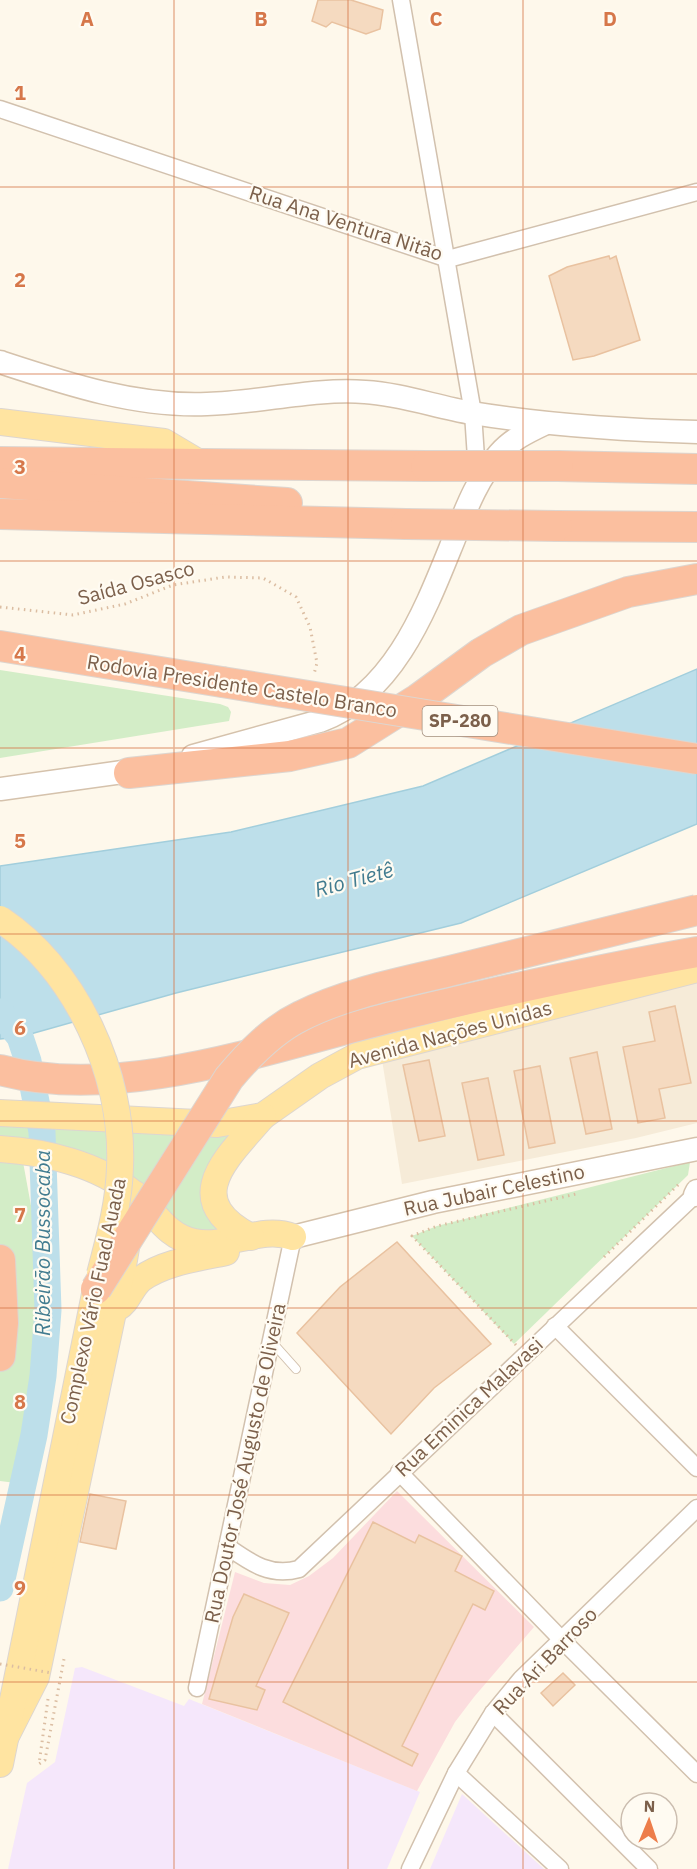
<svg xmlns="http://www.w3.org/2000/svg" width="697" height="1869" font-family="'IBM Plex Sans',sans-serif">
<rect width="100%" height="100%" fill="#fef8eb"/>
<polygon fill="#f6ebd8" points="697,981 697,1123 636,1138 402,1184 382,1060"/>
<g fill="#f5e7fb">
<polygon points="82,1667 184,1706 189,1699 420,1792 387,1869 8,1869 27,1783 55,1762 75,1668"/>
<polygon points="462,1794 544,1869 430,1869"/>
</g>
<polygon fill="#fcddde" points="397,1491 534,1627 474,1697 455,1722 417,1791 202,1704 235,1572 264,1583 290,1585 309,1576 333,1558"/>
<g fill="#d3edc7">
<polygon points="0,670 220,704 228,707 231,712 229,721 0,758"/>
<polygon points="0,1113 243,1122 215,1175 234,1228 193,1242 135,1194 21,1151 40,1255 35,1378 16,1483 0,1481"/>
<polygon points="690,1162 688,1175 514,1344 412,1236 437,1226"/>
</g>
<polygon fill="#bddfea" stroke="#a2cedc" stroke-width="1.5" points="697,669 697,824 461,923 176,993 20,1037 0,1039 0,866 231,832 423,786"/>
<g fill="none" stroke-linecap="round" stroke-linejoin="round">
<polyline stroke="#bddfea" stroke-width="27" points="0,1012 20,1037 28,1061 42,1132 48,1310 43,1376 34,1435 0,1588"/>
</g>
<g fill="#f5dac0" stroke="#e9c2a0" stroke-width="1.5">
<polygon points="318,0 351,0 383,10 380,29 366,34 332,22 326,27 312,21"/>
<polygon points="609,256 610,259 616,256 640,340 594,356 573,360 549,276 567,267"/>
<polygon points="675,1006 691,1083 659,1089 665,1118 638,1123 623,1047 655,1041 649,1012"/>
<polygon points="597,1052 612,1129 586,1134 570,1058"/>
<polygon points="429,1060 445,1136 419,1141 403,1065"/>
<polygon points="540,1066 555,1143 529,1148 514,1071"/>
<polygon points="488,1078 504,1155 478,1160 462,1083"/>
<polygon points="397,1242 491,1344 434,1388 391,1434 297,1333 340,1287"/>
<polygon points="90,1494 126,1501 116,1549 80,1542"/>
<polygon points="373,1522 415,1543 419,1535 462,1556 455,1571 494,1591 485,1610 473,1604 402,1746 418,1754 412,1766 283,1702"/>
<polygon points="244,1594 289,1613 256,1686 265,1690 257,1710 209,1699 233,1617"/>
<polygon points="563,1673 575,1685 553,1706 541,1693"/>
</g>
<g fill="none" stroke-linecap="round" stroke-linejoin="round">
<defs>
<polyline id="lane" points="271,1341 296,1369"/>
<g id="street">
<polyline points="401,0 473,413 477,473"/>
<polyline points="0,109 448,259 697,192"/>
<polyline points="555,1326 697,1468"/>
<polyline points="399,1472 563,1641 697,1774"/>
<path d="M228,1547C251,1563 270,1577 299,1569L697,1193"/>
<polyline points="197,1688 293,1237"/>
<polyline points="493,1713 649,1869"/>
<polyline points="456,1773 560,1869"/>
<polyline points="410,1869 456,1773 493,1713 521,1679 697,1508"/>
</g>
<g id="secondary">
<path d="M0,362C67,384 136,407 207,404C259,403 313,388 365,392C401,394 436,407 472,413C546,425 622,430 697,432"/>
<path d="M193,756L320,721C395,693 426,608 454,539C466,509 477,479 499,454C511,440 527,432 544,424"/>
<polyline points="0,789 144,769"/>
<polyline points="695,1195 697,1191"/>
<polyline points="293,1237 433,1202 697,1149"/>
</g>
<g id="primary">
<polyline points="0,422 164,442 201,464"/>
<polyline points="0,1113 217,1124 263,1116 320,1076 357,1056 697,969"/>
<path d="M0,1149C46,1152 98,1164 134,1194C155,1211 165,1236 194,1242C227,1249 261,1225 293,1237"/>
<path d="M251,1237C178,1199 228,1157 263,1116"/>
<path d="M117,1308C128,1302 131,1287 141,1279C164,1262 199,1258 226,1252"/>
<polyline points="6,1736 36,1677 124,1260 135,1194"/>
<polyline points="0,1764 96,1289"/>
</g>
<g id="highway">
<polyline points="0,462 426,466"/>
<polyline points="558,466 697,469"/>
<polyline points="0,483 287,503"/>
<polyline points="0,514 406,524"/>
<polyline points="557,526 697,527"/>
<polyline points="0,646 222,682"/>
<polyline points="129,773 290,756 348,743 418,699 481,653 521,630 628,592 697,579"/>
<path d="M0,1070C121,1103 277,1045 396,1016C496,992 596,970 697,952"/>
<polyline points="0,1260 3,1323 0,1356"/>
</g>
</defs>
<use href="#lane" stroke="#d2c1ae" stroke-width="10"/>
<use href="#street" stroke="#d2c1ae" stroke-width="19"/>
<use href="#secondary" stroke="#d5c2ac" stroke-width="25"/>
<use href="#primary" stroke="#ddd6d0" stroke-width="28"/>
<use href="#highway" stroke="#ddd6d0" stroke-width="32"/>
<g stroke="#dbbda2" stroke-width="3" stroke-dasharray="1.5 4.5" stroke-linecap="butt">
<polyline points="0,607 73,615 125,604 173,585 225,577 263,578 296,597 310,627 317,663 314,674"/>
<polyline points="604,1257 679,1184"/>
<polyline points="516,1345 412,1236 437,1226 576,1194"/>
<polyline points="48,1699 39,1764 45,1760 64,1659 60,1658"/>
</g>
<use href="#lane" stroke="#fff" stroke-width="8"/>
<use href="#street" stroke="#fff" stroke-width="16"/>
<use href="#secondary" stroke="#fff" stroke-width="22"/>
<use href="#primary" stroke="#ffe4a1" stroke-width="26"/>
<use href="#highway" stroke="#fbbf9f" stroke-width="30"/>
<defs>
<path id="primary-bridge" d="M0,919C77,971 124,1075 120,1167C119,1204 109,1239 100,1274"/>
<g id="highway-bridge">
<polyline points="426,466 558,466"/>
<polyline points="406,524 557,526"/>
<polyline points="222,682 697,759"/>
<path d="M96,1289L229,1078C249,1054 272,1030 301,1016C348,992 406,982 458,969C538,949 617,930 697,910"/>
</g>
</defs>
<use href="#primary-bridge" stroke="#ddd6d0" stroke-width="28" stroke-linecap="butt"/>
<use href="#highway-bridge" stroke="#ddd6d0" stroke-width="32" stroke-linecap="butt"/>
<polyline stroke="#dbbda2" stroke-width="3" stroke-dasharray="1.5 4.5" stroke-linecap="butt" points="0,1664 52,1673"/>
<use href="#primary-bridge" stroke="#ffe4a1" stroke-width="26"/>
<use href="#highway-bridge" stroke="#fbbf9f" stroke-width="30"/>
</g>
<path fill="none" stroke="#d6774a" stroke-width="1.5" stroke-opacity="0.55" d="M174,0V1869M348,0V1869M523,0V1869M0,187H697M0,374H697M0,561H697M0,748H697M0,934H697M0,1121H697M0,1308H697M0,1495H697M0,1682H697"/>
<g text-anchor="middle" stroke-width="4.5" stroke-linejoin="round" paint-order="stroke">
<rect fill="#fffbf2" stroke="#a38e7d" stroke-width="1.5" x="422.5" y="706" width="75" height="30" rx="4.5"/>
<g font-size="18" font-weight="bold" fill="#7c604b">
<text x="460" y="727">SP-280</text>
</g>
<g font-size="20" fill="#7c604b" stroke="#fffbf2">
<text transform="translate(346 223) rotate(18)" y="7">Rua Ana Ventura Nitão</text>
<text transform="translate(136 583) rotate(-15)" y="7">Saída Osasco</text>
<text transform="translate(242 686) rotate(9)" y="7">Rodovia Presidente Castelo Branco</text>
<text transform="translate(450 1034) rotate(-15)" y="7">Avenida Nações Unidas</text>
<text transform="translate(494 1190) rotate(-12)" y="7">Rua Jubair Celestino</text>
<text transform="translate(93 1301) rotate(-78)" y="7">Complexo Vário Fuad Auada</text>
<text transform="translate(469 1407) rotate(-43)" y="7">Rua Eminica Malavasi</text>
<text transform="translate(245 1463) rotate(-78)" y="7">Rua Doutor José Augusto de Oliveira</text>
<text transform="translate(545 1661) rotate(-46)" y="7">Rua Ari Barroso</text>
</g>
<g font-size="21" font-style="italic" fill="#427c90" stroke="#fffbf2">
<text transform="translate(354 880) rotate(-15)" y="7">Rio Tietê</text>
<text transform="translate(43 1243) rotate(-90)" y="7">Ribeirão Bussocaba</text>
</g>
</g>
<g font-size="20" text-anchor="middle" font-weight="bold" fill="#d6774a" stroke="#fffbf2" stroke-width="4.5" stroke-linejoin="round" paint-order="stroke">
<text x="87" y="26">A</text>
<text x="261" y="26">B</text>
<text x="436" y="26">C</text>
<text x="610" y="26">D</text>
<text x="20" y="100">1</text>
<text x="20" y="287">2</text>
<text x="20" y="474">3</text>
<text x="20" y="661">4</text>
<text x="20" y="848">5</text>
<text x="20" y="1035">6</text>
<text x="20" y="1222">7</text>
<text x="20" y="1409">8</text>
<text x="20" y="1595">9</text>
</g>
<g transform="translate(649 1821) rotate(2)"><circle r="28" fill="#fffbf2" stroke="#cbbdaf" stroke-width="1.5"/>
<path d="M0-4.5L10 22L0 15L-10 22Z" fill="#ed7d4a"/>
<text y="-9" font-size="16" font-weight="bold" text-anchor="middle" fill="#7c604b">N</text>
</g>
</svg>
